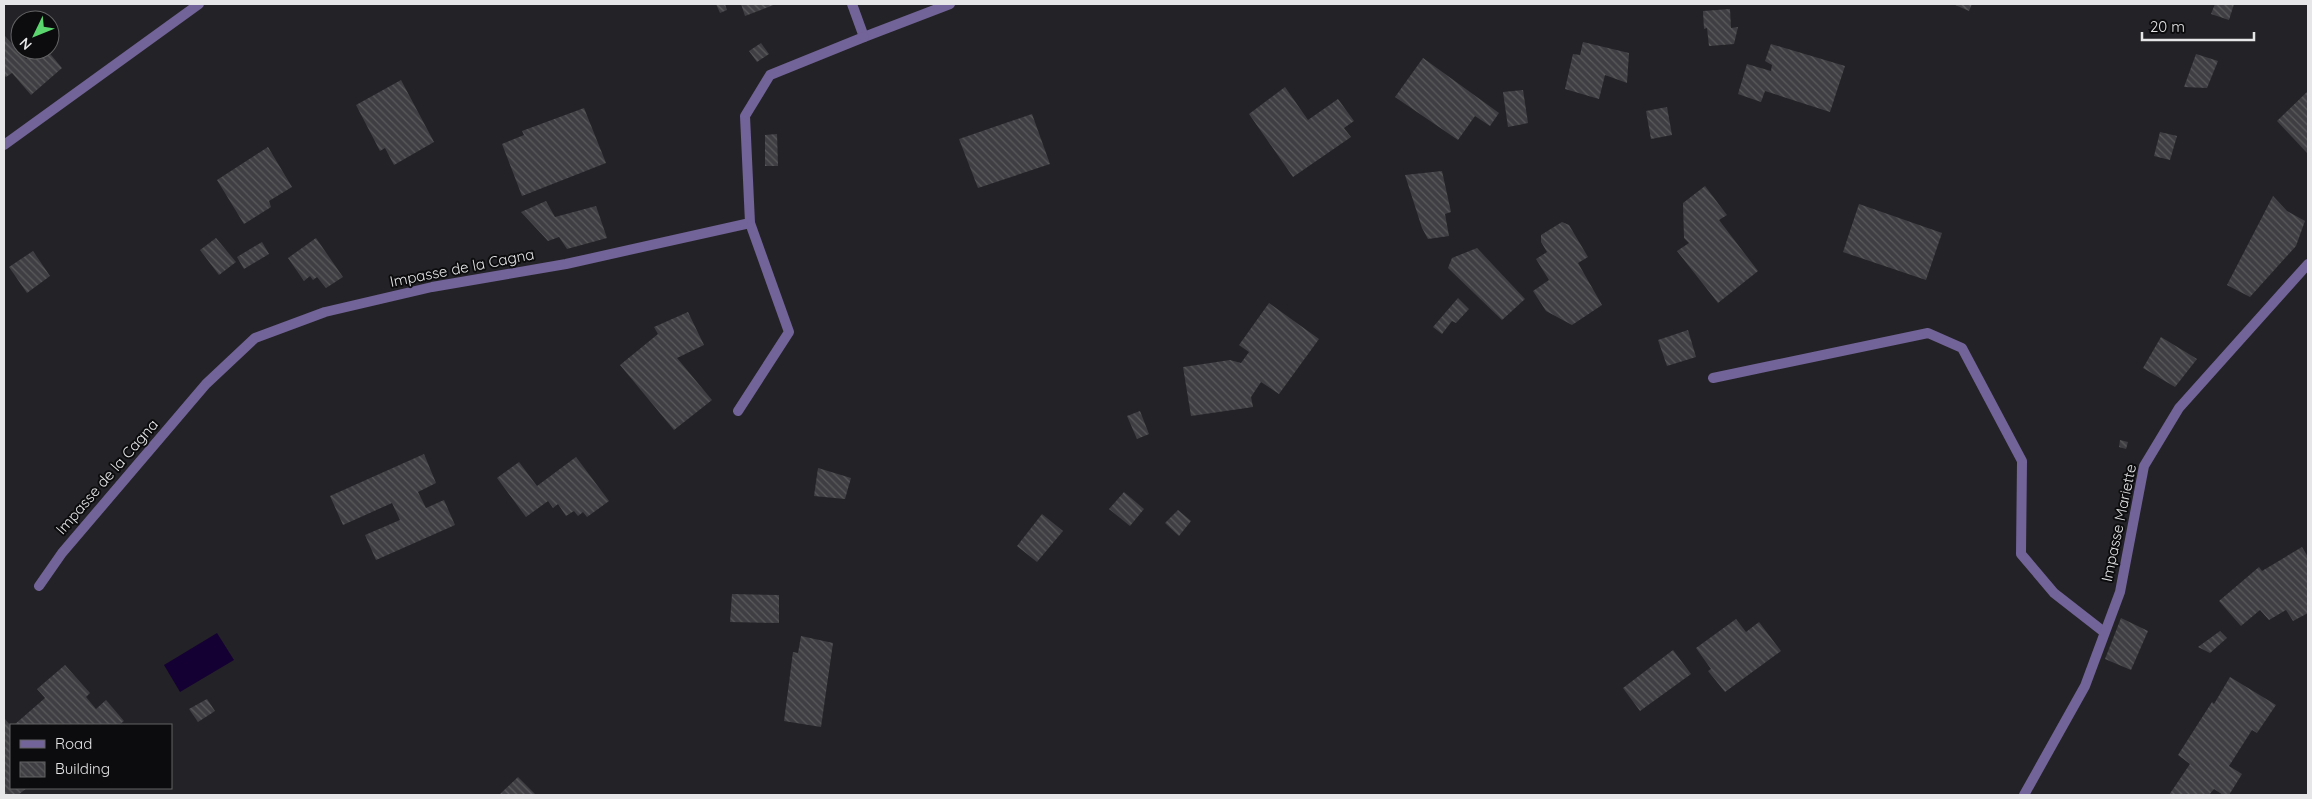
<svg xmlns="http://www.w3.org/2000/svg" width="2312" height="799" font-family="Quicksand,sans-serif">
<defs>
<pattern id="building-back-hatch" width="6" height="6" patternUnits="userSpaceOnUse" patternTransform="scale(1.25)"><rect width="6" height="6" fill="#3f3e42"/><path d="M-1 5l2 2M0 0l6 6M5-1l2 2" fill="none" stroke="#5b5a5d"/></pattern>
</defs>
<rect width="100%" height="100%" fill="#232226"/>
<polygon fill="#150033" points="217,633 234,660 180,692 164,665"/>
<g fill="url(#building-back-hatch)">
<polygon points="716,4 725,4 727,10 720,13"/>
<polygon points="741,4 776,4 745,16"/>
<polygon points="1953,4 1972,4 1969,11"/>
<polygon points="2215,4 2234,4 2229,20 2211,14"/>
<polygon points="1730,9 1731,28 1738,27 1734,44 1709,46 1707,28 1704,29 1703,11"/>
<polygon points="4,35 26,59 36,50 47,50 62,68 31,95 12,73 6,77 4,75"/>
<polygon points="1583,42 1629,53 1627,83 1605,75 1599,99 1565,89 1573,54 1580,55"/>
<polygon points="761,43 769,54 757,62 749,51"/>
<polygon points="1771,44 1845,66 1830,112 1765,91 1761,102 1738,94 1747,64 1771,71 1772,65 1765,61"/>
<polygon points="2196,54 2218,61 2207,88 2184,87"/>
<polygon points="1423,58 1499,113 1490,126 1475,116 1458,140 1395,97"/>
<polygon points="401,80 434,142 394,165 385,148 380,151 356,105"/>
<polygon points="1285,87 1308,120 1338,99 1354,121 1344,128 1351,137 1293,177 1249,114"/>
<polygon points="1523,90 1528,123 1508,127 1503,92"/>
<polygon points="2308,91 2308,154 2277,121"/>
<polygon points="1667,107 1672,135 1651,139 1646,111"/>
<polygon points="584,108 606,163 522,196 502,144 524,135 522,131"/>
<polygon points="1032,114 1050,164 978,188 959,139"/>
<polygon points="2160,132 2177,136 2170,160 2154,156"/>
<polygon points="777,134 778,166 765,166 765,135"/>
<polygon points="268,147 292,187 269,201 271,207 244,224 217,180"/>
<polygon points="1442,171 1451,212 1445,214 1449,236 1428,239 1422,228 1405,175"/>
<polygon points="1705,186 1727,215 1719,220 1758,271 1718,303 1677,251 1689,243 1684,238 1683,203"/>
<polygon points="2273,196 2287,211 2305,221 2296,246 2250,297 2227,285"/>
<polygon points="546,201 555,217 596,206 607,238 567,249 559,237 548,241 521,212"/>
<polygon points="1859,204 1942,233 1926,280 1843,252"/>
<polygon points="1562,222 1569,225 1588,257 1578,263 1602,305 1572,325 1546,311 1533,291 1549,280 1536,259 1547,252 1541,242 1541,235"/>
<polygon points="216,238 236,262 219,275 200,250"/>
<polygon points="316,238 343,277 326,288 317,277 313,280 310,276 304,281 288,258"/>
<polygon points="262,242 269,254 244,269 237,257"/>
<polygon points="1477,248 1525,299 1502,320 1448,268 1452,258"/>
<polygon points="33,251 50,276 27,293 9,267"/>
<polygon points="1458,298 1469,309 1456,323 1452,321 1442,334 1433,327"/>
<polygon points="1269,303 1319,339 1279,394 1261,382 1251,397 1253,407 1191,416 1183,367 1230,360 1241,363 1249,352 1239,345"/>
<polygon points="688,312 704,345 677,358 712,400 674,430 620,365 658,334 654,327"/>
<polygon points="1688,330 1696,357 1667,366 1658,340"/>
<polygon points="2161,337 2197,359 2175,387 2143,368"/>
<polygon points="1140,411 1149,434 1137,439 1127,416"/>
<polygon points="2120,440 2128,442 2126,449 2119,447"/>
<polygon points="424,454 436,483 418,492 426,508 444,500 455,525 376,560 365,535 400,520 392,503 343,525 330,496"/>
<polygon points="576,457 609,501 587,517 583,512 578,516 574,511 566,516 558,504 553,508 548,501 526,517 497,478 519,462 537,486"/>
<polygon points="818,468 851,478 845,499 814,496"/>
<polygon points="1124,492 1144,509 1130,526 1109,509"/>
<polygon points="1178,510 1191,521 1179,536 1165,523"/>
<polygon points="1042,514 1063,531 1037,562 1017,546"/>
<polygon points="2302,547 2308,557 2308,613 2293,621 2286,610 2269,620 2260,610 2241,626 2219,601 2259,567 2262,571"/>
<polygon points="732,594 779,595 779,623 730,622"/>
<polygon points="2121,618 2148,631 2131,670 2105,659"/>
<polygon points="1736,619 1746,632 1759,622 1781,651 1725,692 1708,671 1711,669 1696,648"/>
<polygon points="2220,631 2227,638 2210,653 2198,647"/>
<polygon points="801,636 833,643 821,727 784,721 793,652 798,653"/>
<polygon points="1673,650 1691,674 1640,711 1623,688"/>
<polygon points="65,665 90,693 86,697 96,709 106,700 124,721 119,725 14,725 45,698 37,689"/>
<polygon points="2230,677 2276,705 2257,733 2252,730 2229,766 2242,774 2229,795 2223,795 2214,789 2209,795 2169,795 2190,764 2178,755 2212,702 2214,704"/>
<polygon points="207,699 215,711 198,722 189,709"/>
<polygon points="4,718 11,726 11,788 27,788 18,795 4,795"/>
<polygon points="518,777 536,795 499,795"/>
</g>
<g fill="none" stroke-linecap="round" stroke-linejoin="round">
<g stroke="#726398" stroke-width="10">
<polyline points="852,4 864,37 950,4"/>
<polyline points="4,145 199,4"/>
<polyline points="1713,378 1928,333 1962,348 2022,461 2021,554 2054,593 2104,632"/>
<polyline points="738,411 789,332 750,223"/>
<polyline points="39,586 62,553 206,384 255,338 325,312 432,287 566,264 750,223 745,116 770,75 864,37"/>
<polyline points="2024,795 2085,686 2120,592 2144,466 2179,408 2308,264"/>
</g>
</g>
<g text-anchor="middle" stroke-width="4" stroke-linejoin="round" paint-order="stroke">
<g font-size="15" fill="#e6e6e8" stroke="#0c0c0e">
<text transform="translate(462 268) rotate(-11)" y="5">Impasse de la Cagna</text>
<text transform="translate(107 477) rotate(-49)" y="5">Impasse de la Cagna</text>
<text transform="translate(2119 523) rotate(-78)" y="5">Impasse Mariette</text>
</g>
</g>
<rect width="2312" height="799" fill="none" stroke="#e6e6e8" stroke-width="10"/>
<rect x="10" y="724" width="162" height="65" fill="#0c0c0e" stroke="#636365"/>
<rect x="20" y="740" width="25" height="8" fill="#726398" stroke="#636365"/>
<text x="55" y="749" font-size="15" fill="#e6e6e8">Road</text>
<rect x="20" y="762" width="25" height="15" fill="url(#building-back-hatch)" stroke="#636365"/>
<text x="55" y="774" font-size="15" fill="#e6e6e8">Building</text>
<g transform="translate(35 35) rotate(227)"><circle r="24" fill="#0c0c0e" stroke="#636365"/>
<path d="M0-4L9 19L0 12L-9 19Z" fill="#5bd56e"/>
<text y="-8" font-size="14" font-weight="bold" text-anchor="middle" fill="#e6e6e8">N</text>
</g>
<path d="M2142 32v8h112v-8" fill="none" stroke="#e6e6e8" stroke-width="2.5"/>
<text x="2150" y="32" font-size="15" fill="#e6e6e8" stroke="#0c0c0e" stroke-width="4" paint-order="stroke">20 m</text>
</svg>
